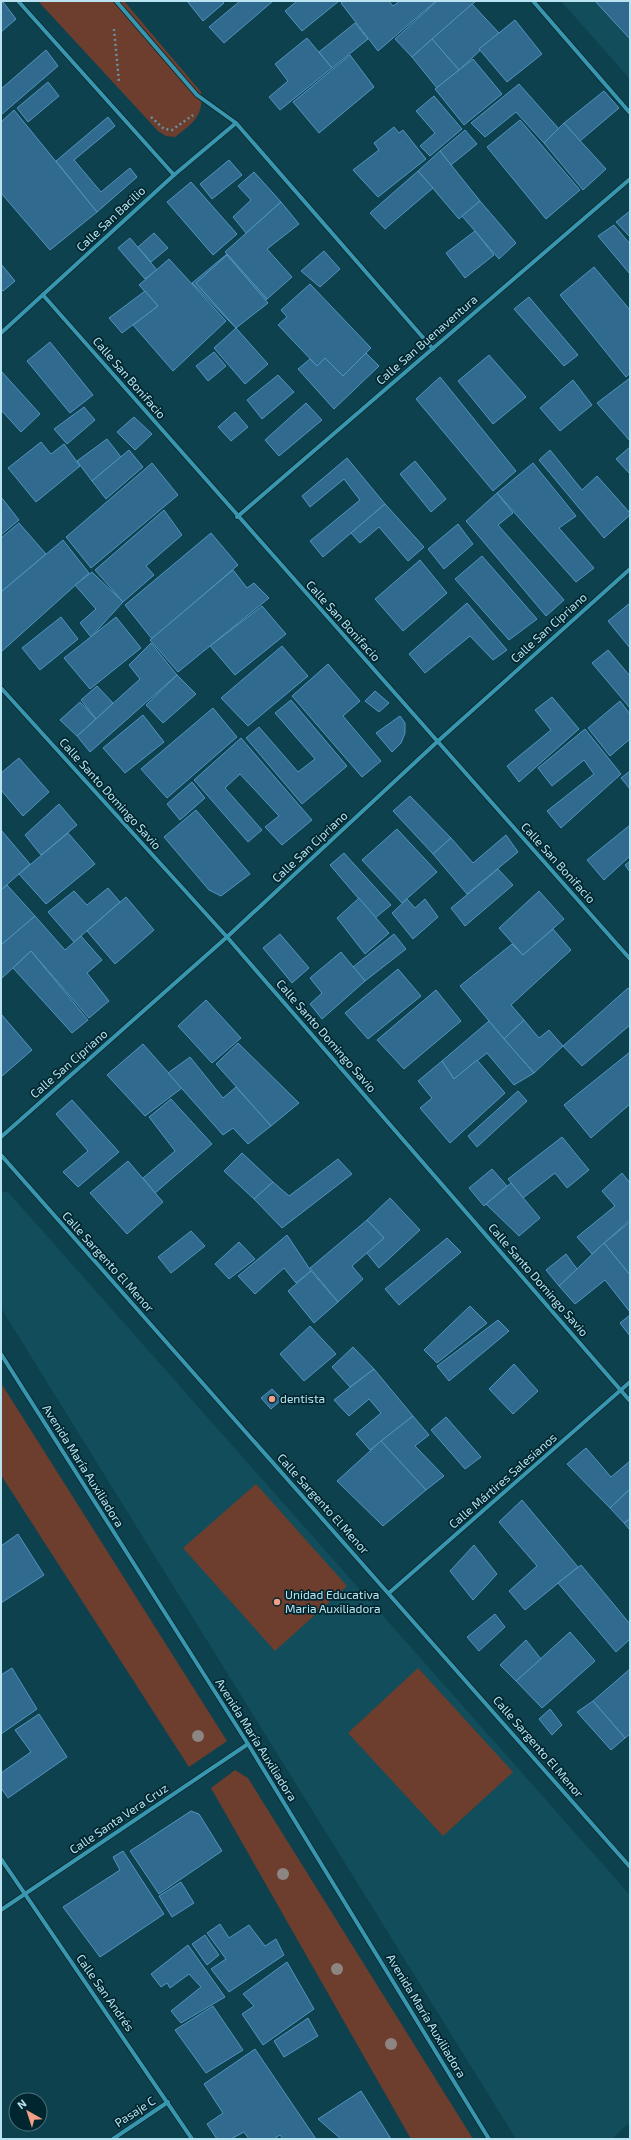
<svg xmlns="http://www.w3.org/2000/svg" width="631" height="2140" font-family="'Exo 2',sans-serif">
<rect width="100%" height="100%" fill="#0e414e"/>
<g fill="#124d5b">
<polygon points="561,1 630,1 630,79"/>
<polygon points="1,1191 9,1193 630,1895 630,2122 612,2139 516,2139 1,1308"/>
</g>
<g fill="#6d3d2e">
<path d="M38,1H124L201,92C204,116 193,123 175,137L166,136L158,131Z"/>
<polygon points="1,1383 227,1741 189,1767 1,1475"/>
<polygon points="256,1484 347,1586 275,1651 183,1548"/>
<polygon points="418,1668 513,1772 443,1836 348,1733"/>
<polygon points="235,1770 248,1778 473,2139 411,2139 211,1788"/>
</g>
<g fill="#306b8f" stroke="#5294bf">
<polygon points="187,1 222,1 224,3 203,21"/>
<polygon points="240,1 273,1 224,43 209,27"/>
<polygon points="297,1 339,1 302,31 285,11"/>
<polygon points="343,1 389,1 393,6 400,1 436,1 378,51 341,3"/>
<polygon points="437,1 476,1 412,57 395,39"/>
<polygon points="595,1 630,1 630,39"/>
<polygon points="3,2 16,19 1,32 1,3"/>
<polygon points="472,4 499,33 459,70 432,39"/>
<polygon points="515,20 542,54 507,82 479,49"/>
<polygon points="355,23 368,39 332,68 319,52"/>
<polygon points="307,38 332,68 280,110 269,97 288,81 275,64"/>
<polygon points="432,39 459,70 437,88 412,57"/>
<polygon points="46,50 58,66 1,115 1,89"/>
<polygon points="350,55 374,87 319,133 293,102"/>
<polygon points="473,59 502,94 464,125 435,89"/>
<polygon points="48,82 59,96 28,122 17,108"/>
<polygon points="519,84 559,129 544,143 516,112 485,137 471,123"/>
<polygon points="604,91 619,108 580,141 564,123"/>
<polygon points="434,96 462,129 430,156 420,146 435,133 416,111"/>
<polygon points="14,110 97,212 50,250 1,193 1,122"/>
<polygon points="108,117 115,126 74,160 101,192 130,168 137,177 97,212 56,161"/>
<polygon points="520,120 580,190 546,219 487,147"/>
<polygon points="564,123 606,169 583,190 544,143"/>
<polygon points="394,127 399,133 403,130 426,159 378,197 353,170 379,150 374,143"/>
<polygon points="465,130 477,144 451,165 440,151"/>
<polygon points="440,151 480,201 459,219 418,171"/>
<polygon points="229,160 242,175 212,199 200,184"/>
<polygon points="418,171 433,188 385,229 370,213"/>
<polygon points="254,172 281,202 246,233 233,217 251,200 238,186"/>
<polygon points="191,182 237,234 213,255 167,202"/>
<polygon points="480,201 516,243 499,259 462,216"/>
<polygon points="281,202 299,224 267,249 292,277 267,299 225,252"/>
<polygon points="630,211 630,237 616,222"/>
<polygon points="614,225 630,244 630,274 598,236"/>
<polygon points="475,231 494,255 465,278 446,253"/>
<polygon points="154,233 168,248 151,262 138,247"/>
<polygon points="130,238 157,270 145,279 118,248"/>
<polygon points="324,251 340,269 320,287 301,271"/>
<polygon points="227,254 267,299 236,328 192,283"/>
<polygon points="227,255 268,303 236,328 196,283"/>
<polygon points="169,259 226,321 173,371 133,325 158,306 139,285"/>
<polygon points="1,264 15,281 3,291 1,289"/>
<polygon points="594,267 630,310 630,373 626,377 560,295"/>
<polygon points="310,284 371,348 343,376 325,358 317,366 278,325 287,317 281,310"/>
<polygon points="145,291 158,306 122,333 109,318"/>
<polygon points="529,297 578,355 564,366 514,309"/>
<polygon points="236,328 268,364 245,384 214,348"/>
<polygon points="50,342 93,395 70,413 27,361"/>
<polygon points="214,352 226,366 208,381 196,366"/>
<polygon points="366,353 379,366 334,409 298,369 310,359 317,366 325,358 343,376"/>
<polygon points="489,355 526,397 493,424 458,381"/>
<polygon points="1,371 40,414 21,432 1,410"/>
<polygon points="278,375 294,392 262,419 247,400"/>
<polygon points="440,377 516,471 493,491 416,399"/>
<polygon points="630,378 630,441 597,403"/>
<polygon points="573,380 592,405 560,431 540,408"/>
<polygon points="306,403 322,420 279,456 265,440"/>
<polygon points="84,407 95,420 67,444 54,429"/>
<polygon points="235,412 248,427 231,441 218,427"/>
<polygon points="134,417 152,434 135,450 117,432"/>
<polygon points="107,439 121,457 92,481 77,461"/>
<polygon points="41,442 51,454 64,444 80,466 36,502 8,468"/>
<polygon points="630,447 630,474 616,459"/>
<polygon points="129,450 143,467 106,499 92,481"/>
<polygon points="550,450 582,490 597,476 630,513 630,515 604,538 539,460"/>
<polygon points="347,458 385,504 323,557 310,541 360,500 344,479 310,507 302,496"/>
<polygon points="415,461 446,499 431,512 400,474"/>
<polygon points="152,463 178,495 91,568 66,537"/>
<polygon points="533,463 576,516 559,528 594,568 576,582 497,493"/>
<polygon points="497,493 513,513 498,525 564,600 546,616 466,521"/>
<polygon points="1,497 19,520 1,535"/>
<polygon points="385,504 424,547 408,561 379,527 360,543 351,533"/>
<polygon points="164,510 182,535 146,566 154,575 123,602 95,570"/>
<polygon points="19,523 46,554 1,592 1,538"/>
<polygon points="458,524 473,544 444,569 428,549"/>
<polygon points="211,533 238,565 152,639 125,605"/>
<polygon points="63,540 89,573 1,652 1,592"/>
<polygon points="482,556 537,619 509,640 455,579"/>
<polygon points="420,560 447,593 403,631 375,599"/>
<polygon points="233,570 247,588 254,583 269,598 178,672 150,640"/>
<polygon points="92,572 123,602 91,637 80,623 96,609 75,585"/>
<polygon points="467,603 507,650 493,660 470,636 425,673 409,654"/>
<polygon points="630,603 630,648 608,621"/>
<polygon points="262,606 286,634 235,675 210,646"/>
<polygon points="61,617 78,639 40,670 22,648"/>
<polygon points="116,617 141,648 90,689 64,658"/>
<polygon points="151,643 177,675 90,752 77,736 140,679 129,665"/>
<polygon points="282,646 308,676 248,726 221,698"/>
<polygon points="608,650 630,676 630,708 592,663"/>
<polygon points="328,664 360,701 343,716 381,761 362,777 292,696"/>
<polygon points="177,675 196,694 163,723 146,705"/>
<polygon points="97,686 113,703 96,719 81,700"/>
<polygon points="375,691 389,703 379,712 365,701"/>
<polygon points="552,697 579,729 519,782 507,766 551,730 535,710"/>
<polygon points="291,700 347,766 302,804 246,738 259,727 298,772 315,759 275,713"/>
<polygon points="620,701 630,714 630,739 610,756 588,728"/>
<polygon points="80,702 96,719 77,736 60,720"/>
<polygon points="213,708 237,737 167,798 141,769"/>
<polygon points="143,715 164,742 125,773 103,748"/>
<polygon points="400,716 405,723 405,733 401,743 392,752 376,733"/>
<polygon points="585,729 621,774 561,828 547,811 594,774 584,760 552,786 538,768"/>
<polygon points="241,738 312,820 282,845 265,827 279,816 240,774 225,788 262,830 248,842 194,780"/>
<polygon points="19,758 49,792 23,816 1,790 1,773"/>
<polygon points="630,771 630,789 621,778"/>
<polygon points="192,782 205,798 180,820 167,804"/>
<polygon points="410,796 451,838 433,854 393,811"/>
<polygon points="59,804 77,825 41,855 25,835"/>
<polygon points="196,810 250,874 221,896 209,890 164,837"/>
<polygon points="630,825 630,856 604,880 587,860"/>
<polygon points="397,829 437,872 402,903 362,860"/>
<polygon points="1,830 30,864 1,890"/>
<polygon points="68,833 95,864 46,904 19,874"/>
<polygon points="506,835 518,852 467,894 433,854 451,838 473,863"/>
<polygon points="344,853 391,905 375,918 330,865"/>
<polygon points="630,861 630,872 625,865"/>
<polygon points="498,869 513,885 465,926 451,908"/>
<polygon points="7,885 35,916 1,945 1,890"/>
<polygon points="108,888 120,902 74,942 48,912 74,891 87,905"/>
<polygon points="539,891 564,919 523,955 499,928"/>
<polygon points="126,897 154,930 115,964 87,931"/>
<polygon points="359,898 389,933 365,954 337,918"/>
<polygon points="407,899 415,908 425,899 438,917 413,939 392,913"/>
<polygon points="35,916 65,950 81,936 102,960 87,973 109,1001 89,1018 31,951 1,979 1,945"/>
<polygon points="553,929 571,950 511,1005 524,1020 504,1039 460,986 512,944 523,955"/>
<polygon points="280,934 309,968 292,983 263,948"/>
<polygon points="394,934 406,949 365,981 353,967"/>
<polygon points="31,951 88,1020 72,1033 13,968"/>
<polygon points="341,952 365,981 322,1019 310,1004 322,993 310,978"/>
<polygon points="398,969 421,996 368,1039 345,1013"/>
<polygon points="628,988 630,990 630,1025 582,1066 563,1046"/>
<polygon points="436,990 461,1021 404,1069 377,1040"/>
<polygon points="206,1000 241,1038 212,1063 178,1026"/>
<polygon points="1,1014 32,1050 1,1077"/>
<polygon points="524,1020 539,1038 549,1030 563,1046 534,1073 504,1039"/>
<polygon points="489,1021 504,1039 534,1073 514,1085 487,1053 454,1079 442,1061"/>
<polygon points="238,1043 299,1103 271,1126 216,1064"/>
<polygon points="143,1044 182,1088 145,1116 107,1075"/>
<polygon points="630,1052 630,1104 591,1138 564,1105"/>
<polygon points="190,1057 223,1098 236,1087 271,1126 248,1144 233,1128 223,1135 168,1073"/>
<polygon points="477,1060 505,1093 450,1143 420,1108 432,1098 418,1081 442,1061 454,1079"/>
<polygon points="518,1091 527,1101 477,1147 468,1136"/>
<polygon points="171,1099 212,1144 155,1193 143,1178 175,1151 149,1117"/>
<polygon points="72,1100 119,1152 78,1187 63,1172 88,1151 56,1114"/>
<polygon points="562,1137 589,1170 567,1188 555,1173 523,1198 508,1179"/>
<polygon points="242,1153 273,1182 254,1199 224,1171"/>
<polygon points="338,1159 352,1174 282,1228 254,1199 273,1182 289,1196"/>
<polygon points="128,1161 163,1202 127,1234 90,1193"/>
<polygon points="492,1169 507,1186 484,1206 469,1188"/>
<polygon points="622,1173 630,1183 630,1220 592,1254 577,1237 615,1206 602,1191"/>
<polygon points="511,1183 540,1218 519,1236 486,1204"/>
<polygon points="390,1198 420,1230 379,1268 366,1252 384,1238 367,1220"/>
<polygon points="367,1220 384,1238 352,1266 363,1279 338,1302 310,1268"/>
<polygon points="630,1222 630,1275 604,1243"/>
<polygon points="191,1231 205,1246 171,1273 158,1257"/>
<polygon points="287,1235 311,1271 296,1283 284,1268 255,1294 238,1276"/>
<polygon points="447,1238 461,1252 399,1305 385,1289"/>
<polygon points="239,1242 255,1259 229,1279 215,1264"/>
<polygon points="604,1243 630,1275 630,1312 605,1280 575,1304 559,1286"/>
<polygon points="566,1254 577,1269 559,1286 546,1270"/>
<polygon points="311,1271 338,1302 314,1323 288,1291"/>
<polygon points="470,1306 487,1323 437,1363 424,1350"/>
<polygon points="630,1315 630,1336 620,1323"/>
<polygon points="498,1320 509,1331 449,1381 437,1366"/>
<polygon points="310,1326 336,1354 304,1381 280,1354"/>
<polygon points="353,1347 374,1369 350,1387 332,1367"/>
<polygon points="514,1364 538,1391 513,1414 489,1389"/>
<polygon points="374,1369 413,1416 370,1450 356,1434 381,1413 369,1399 349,1416 334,1400"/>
<polygon points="272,1389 282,1399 271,1409 261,1398"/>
<polygon points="413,1416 429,1435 415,1446 444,1476 426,1490 381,1441"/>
<polygon points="446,1417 481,1457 465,1469 431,1430"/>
<polygon points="381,1441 426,1490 383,1526 337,1481"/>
<polygon points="586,1448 611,1477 630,1461 630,1489 610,1508 567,1464"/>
<polygon points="630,1489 630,1519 624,1523 610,1508"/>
<polygon points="522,1500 578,1567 525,1610 509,1591 537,1566 499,1522"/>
<polygon points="630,1519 630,1530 624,1523"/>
<polygon points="18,1534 44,1575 1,1603 1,1546"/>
<polygon points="474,1545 497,1574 473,1600 450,1571"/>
<polygon points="581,1565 630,1624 630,1639 616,1652 558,1583"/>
<polygon points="495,1614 505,1627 479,1651 467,1637"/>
<polygon points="570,1632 595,1661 542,1708 516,1681"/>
<polygon points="526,1640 541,1659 516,1681 500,1665"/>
<polygon points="12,1668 37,1709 1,1734 1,1675"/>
<polygon points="630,1669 630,1734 625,1738 593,1701"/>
<polygon points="593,1701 625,1738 611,1750 577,1712"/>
<polygon points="550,1709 562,1725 552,1735 539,1719"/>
<polygon points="39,1714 67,1757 8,1798 1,1788 1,1773 31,1752 15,1730"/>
<polygon points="191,1811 199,1814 222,1851 159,1894 130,1851"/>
<polygon points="123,1851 164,1914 100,1957 63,1907 120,1870 113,1857"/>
<polygon points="181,1882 194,1903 172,1917 159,1896"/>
<polygon points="220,1924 229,1938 249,1925 265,1946 276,1939 284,1955 229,1992 211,1969 226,1959 207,1933"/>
<polygon points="205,1935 219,1955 207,1965 192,1944"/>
<polygon points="188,1945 225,1997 181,2023 171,2011 201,1987 189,1974 170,1988 167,1983 161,1987 151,1974"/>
<polygon points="287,1962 314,2009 263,2045 242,2014 254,2006 243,1994"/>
<polygon points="213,2006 243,2050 206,2073 175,2030"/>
<polygon points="308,2018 318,2036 284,2057 274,2041"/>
<polygon points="255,2049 316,2139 283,2139 280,2135 274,2139 249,2139 244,2132 231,2139 217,2139 207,2124 223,2113 204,2084"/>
<polygon points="361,2091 391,2139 341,2139 318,2119"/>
</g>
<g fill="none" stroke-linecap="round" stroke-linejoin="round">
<defs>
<g id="minor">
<polyline points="18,1 174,175"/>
<polyline points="116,1 197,95 236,123 433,349"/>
<polyline points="533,1 630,113"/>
<polyline points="43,295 630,959"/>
<polyline points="1,333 174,175 236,123"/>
<polyline points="237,517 630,179"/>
<polyline points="1,688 227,937 630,1401"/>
<polyline points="1,1137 227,937 437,742 630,569"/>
<polyline points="1,1155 630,1867"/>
<polyline points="1,1354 248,1744 489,2139"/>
<polyline points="389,1593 630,1382"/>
<polyline points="1,1859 192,2139"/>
<polyline points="1,1910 248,1744"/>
<polyline points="113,2139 168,2102"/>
</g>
</defs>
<use href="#minor" stroke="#08262e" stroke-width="5.5"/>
<g stroke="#6594a1" stroke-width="2.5" stroke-dasharray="2 3" stroke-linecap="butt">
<polyline points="114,29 119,82"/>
<polyline points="151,117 164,129 172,130 193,115"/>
</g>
<use href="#minor" stroke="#3896ae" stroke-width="4"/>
</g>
<g fill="#8c8582">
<circle cx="198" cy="1736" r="6"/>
<circle cx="283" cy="1874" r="6"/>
<circle cx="337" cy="1969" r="6"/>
<circle cx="391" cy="2044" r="6"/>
</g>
<g fill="#f39f84" stroke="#002730" stroke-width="1.5">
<circle cx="272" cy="1399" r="4"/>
<circle cx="277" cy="1602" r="4"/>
</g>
<g text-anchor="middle" stroke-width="3.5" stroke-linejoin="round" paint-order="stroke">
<g font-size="12" fill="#b9e3f0" stroke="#002730">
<text transform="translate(111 219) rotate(-43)" y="4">Calle San Bacilio</text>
<text transform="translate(427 340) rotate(-41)" y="4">Calle San Buenaventura</text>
<text transform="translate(129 378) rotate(49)" y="4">Calle San Bonifacio</text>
<text transform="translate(343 621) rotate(48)" y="4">Calle San Bonifacio</text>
<text transform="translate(549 628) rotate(-42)" y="4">Calle San Cipriano</text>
<text transform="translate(110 794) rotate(48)" y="4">Calle Santo Domingo Savio</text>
<text transform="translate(310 847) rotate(-43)" y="4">Calle San Cipriano</text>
<text transform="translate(558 863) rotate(48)" y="4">Calle San Bonifacio</text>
<text transform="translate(326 1036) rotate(49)" y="4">Calle Santo Domingo Savio</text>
<text transform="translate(69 1064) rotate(-41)" y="4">Calle San Cipriano</text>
<text transform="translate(108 1262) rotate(48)" y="4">Calle Sargento El Menor</text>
<text transform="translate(538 1280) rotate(49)" y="4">Calle Santo Domingo Savio</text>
<text transform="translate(83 1466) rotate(58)" y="4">Avenida María Auxiliadora</text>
<text transform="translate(503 1481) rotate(-41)" y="4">Calle Mártires Salesianos</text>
<text transform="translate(323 1504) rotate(48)" y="4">Calle Sargento El Menor</text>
<text transform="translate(256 1740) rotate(58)" y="4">Avenida María Auxiliadora</text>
<text transform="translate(538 1747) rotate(49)" y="4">Calle Sargento El Menor</text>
<text transform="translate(119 1819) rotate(-34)" y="4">Calle Santa Vera Cruz</text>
<text transform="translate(105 1993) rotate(55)" y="4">Calle San Andrés</text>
<text transform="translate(426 2016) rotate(59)" y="4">Avenida María Auxiliadora</text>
<text transform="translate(135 2112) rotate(-33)" y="4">Pasaje C</text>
</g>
<g font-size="12" fill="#b9e3f0" stroke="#002730" text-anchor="start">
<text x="280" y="1403">dentista</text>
<text x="285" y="1599">Unidad Educativa<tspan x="285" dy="14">Maria Auxiliadora</tspan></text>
</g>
</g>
<rect width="631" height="2140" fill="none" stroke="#b9e3f0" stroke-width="4"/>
<g transform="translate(28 2112) rotate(321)"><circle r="19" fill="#002730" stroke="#4a727d"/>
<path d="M0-3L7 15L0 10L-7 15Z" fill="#f39f84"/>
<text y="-6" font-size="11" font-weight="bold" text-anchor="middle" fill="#b9e3f0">N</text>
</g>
</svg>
